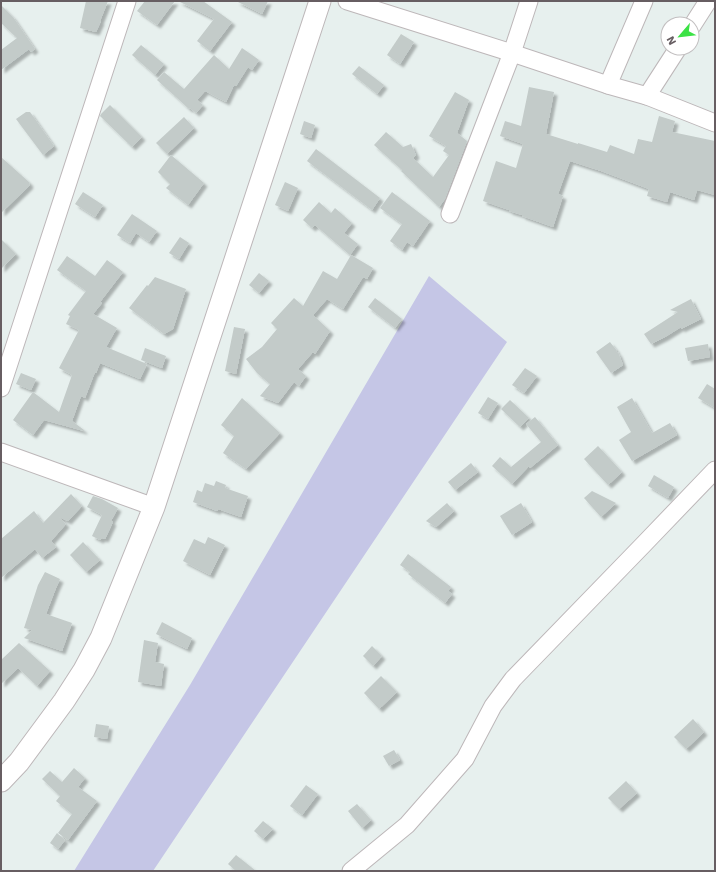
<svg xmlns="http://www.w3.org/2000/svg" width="716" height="872" font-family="'Work Sans',sans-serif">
<defs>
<filter id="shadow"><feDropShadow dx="3.5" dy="3.5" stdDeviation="1" flood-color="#0004"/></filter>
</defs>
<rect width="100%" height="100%" fill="#e7f0ee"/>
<polygon fill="#c5c6e6" points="429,276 507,342 153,871 74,871 190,685"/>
<g fill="#c3cbc9" filter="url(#shadow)">
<polygon points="86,1 108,1 100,21 101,21 96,32 80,28"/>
<polygon points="145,1 175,1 157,25 137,11"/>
<polygon points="178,1 203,1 232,22 210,51 197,41 214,19"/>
<polygon points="236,1 268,1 262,14"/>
<polygon points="1,5 13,17 35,49 31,52 29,49 1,70 1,50 17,38 1,23"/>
<polygon points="401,34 414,42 400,64 387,55"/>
<polygon points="141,45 164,64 155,75 132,55"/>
<polygon points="242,48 259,60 252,70 248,67 236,86 234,85 226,102 205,91 197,100 203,105 196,113 190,108 189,109 176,97 157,80 164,72 184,89 214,55 229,69"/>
<polygon points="359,66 384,85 377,94 352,74"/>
<polygon points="529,87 554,92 546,134 578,144 578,143 607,152 610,145 634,154 638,139 652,142 659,116 675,121 672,132 715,141 715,195 697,190 694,200 670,192 667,202 647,196 649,189 601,171 570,161 558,194 563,196 553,227 522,216 522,215 509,211 509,210 483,201 496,161 516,168 523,144 500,136 505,121 521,126"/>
<polygon points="455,92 469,100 457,133 467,141 445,199 439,207 401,171 402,170 374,145 386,132 403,147 411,144 416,155 413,158 433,177 449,155 443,151 446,146 429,136"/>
<polygon points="110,105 142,137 132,147 100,116 101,114"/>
<polygon points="26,112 30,112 54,146 43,155 16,119"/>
<polygon points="184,117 194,128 167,154 156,143"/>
<polygon points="304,121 315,125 311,138 300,134"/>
<polygon points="316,149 380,198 372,210 307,161"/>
<polygon points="171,155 204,183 188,205 166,188 170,184 158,172"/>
<polygon points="1,157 30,183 29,184 30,185 1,213"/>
<polygon points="285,182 298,188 288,211 275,205"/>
<polygon points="83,192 103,205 95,217 75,204"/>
<polygon points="392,192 430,221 413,246 407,242 402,250 390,241 402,224 380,208"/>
<polygon points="319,202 331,213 335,208 352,223 344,233 358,244 350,255 315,225 312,228 303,220"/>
<polygon points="132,214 157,231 149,242 136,233 130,243 117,235"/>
<polygon points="180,237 189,243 179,259 169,253"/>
<polygon points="1,239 16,254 1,269"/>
<polygon points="351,255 373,268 367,279 363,277 343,309 327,299 313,315 330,331 315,354 313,352 298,369 306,376 299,386 294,382 278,403 260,396 270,384 257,373 246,359 262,347 277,329 271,323 294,298 303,306 323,271 337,279"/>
<polygon points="67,256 95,276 107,260 123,272 100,302 102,303 93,314 117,328 106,347 147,364 140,379 100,363 96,373 95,372 85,398 81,396 72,421 84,430 84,431 44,420 33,435 13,420 33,392 59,412 72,375 59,368 79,330 66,324 70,316 68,315 86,291 57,270"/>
<polygon points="259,273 269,281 259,293 249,285"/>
<polygon points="155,277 186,289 173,329 164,334 129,308 147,285 148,286"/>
<polygon points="375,298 402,319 395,328 368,307"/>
<polygon points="691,299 701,319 681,329 681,327 665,337 651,344 644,334 678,312 670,310"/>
<polygon points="234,327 245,329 236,374 225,371"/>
<polygon points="610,342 617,351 615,354 618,352 623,365 611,373 596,352"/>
<polygon points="708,344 710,357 688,361 685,348"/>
<polygon points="145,348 166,356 162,368 141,360"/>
<polygon points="525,368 537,376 524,393 512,385"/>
<polygon points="21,373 36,379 31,390 16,384"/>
<polygon points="707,384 715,389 715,408 698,398"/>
<polygon points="488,397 498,403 488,419 478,413"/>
<polygon points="242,398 280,433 246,469 223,453 234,436 221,425"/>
<polygon points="632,398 652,433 670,423 677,435 632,461 619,440 631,432 617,407"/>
<polygon points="510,400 529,418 520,427 501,409"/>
<polygon points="535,417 558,445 530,468 529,466 512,484 492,466 500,457 511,467 541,442 526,424"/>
<polygon points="598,446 622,472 608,485 584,459"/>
<polygon points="471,463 478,472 455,490 448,482"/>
<polygon points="654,475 674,487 668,498 648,486"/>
<polygon points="216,481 226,485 225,488 248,496 241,517 218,509 217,511 193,502 197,490 202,492 205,483 214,486"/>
<polygon points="592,491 616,503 601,517 584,498"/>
<polygon points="71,494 82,506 68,521 59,517 66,524 51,541 56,547 42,558 35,549 1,578 1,539 34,511 43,523"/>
<polygon points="93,496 102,499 118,508 111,521 113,522 105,539 102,538 100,540 92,536 102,515 87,507"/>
<polygon points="447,503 454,511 436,527 426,521"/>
<polygon points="521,503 532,522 512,535 500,516"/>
<polygon points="208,537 225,545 210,575 183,561 194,539 205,544"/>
<polygon points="83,542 100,560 86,572 70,555"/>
<polygon points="408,554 451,587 448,591 452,594 445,603 408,574 410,572 400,565"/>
<polygon points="45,572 60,579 56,588 46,614 72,623 62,651 24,638 32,630 24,628 38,585"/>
<polygon points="162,622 192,638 187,649 156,634"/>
<polygon points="144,640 158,643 155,662 164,664 161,686 138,682"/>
<polygon points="19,643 50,671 37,686 18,668 1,684 1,660"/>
<polygon points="372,646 382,656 373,666 363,656"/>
<polygon points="381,676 397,692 379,709 364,693"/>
<polygon points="693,719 704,732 686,749 674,737"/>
<polygon points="96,724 109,726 107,739 94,737"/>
<polygon points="394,750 400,760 389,766 383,756"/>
<polygon points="74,768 85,778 78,787 97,801 68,840 58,833 72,814 56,801 60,796 42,779 50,771 62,782"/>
<polygon points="626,781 637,793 619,809 608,798"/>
<polygon points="306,785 318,794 302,815 290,806"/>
<polygon points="357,804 371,820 362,828 348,811"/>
<polygon points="263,821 273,829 263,839 254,831"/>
<polygon points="57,833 65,840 58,849 50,843"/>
<polygon points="236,855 256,871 236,871 228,864"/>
</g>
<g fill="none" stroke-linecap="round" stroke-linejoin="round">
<defs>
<g id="minor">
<polyline points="347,1 512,53 608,85 647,96 715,123"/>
<polyline points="692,26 708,1"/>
<polyline points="608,85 644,1"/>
<polyline points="647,96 678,48"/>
<polyline points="450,214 512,53 529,1"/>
<polyline points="1,388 127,1"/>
<polyline points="1,452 154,507"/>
<polyline points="351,871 407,825 465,759 493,706 513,679 643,545 715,470"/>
</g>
<polyline id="tertiary" points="1,781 19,762 64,701 84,670 101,638 154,507 320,1"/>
</defs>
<use href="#minor" stroke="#bdb7b9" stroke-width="19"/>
<use href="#tertiary" stroke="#bdb7b9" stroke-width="23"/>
<use href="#minor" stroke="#fff" stroke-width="17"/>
<use href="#tertiary" stroke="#fff" stroke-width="21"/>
</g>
<rect width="716" height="872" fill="none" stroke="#675e62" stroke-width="4"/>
<g transform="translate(680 36) rotate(242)"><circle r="19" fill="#ffffff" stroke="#c2bfc0"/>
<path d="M0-3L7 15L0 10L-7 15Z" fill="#3be245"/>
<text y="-6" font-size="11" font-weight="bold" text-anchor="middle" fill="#675e62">N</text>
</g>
</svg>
